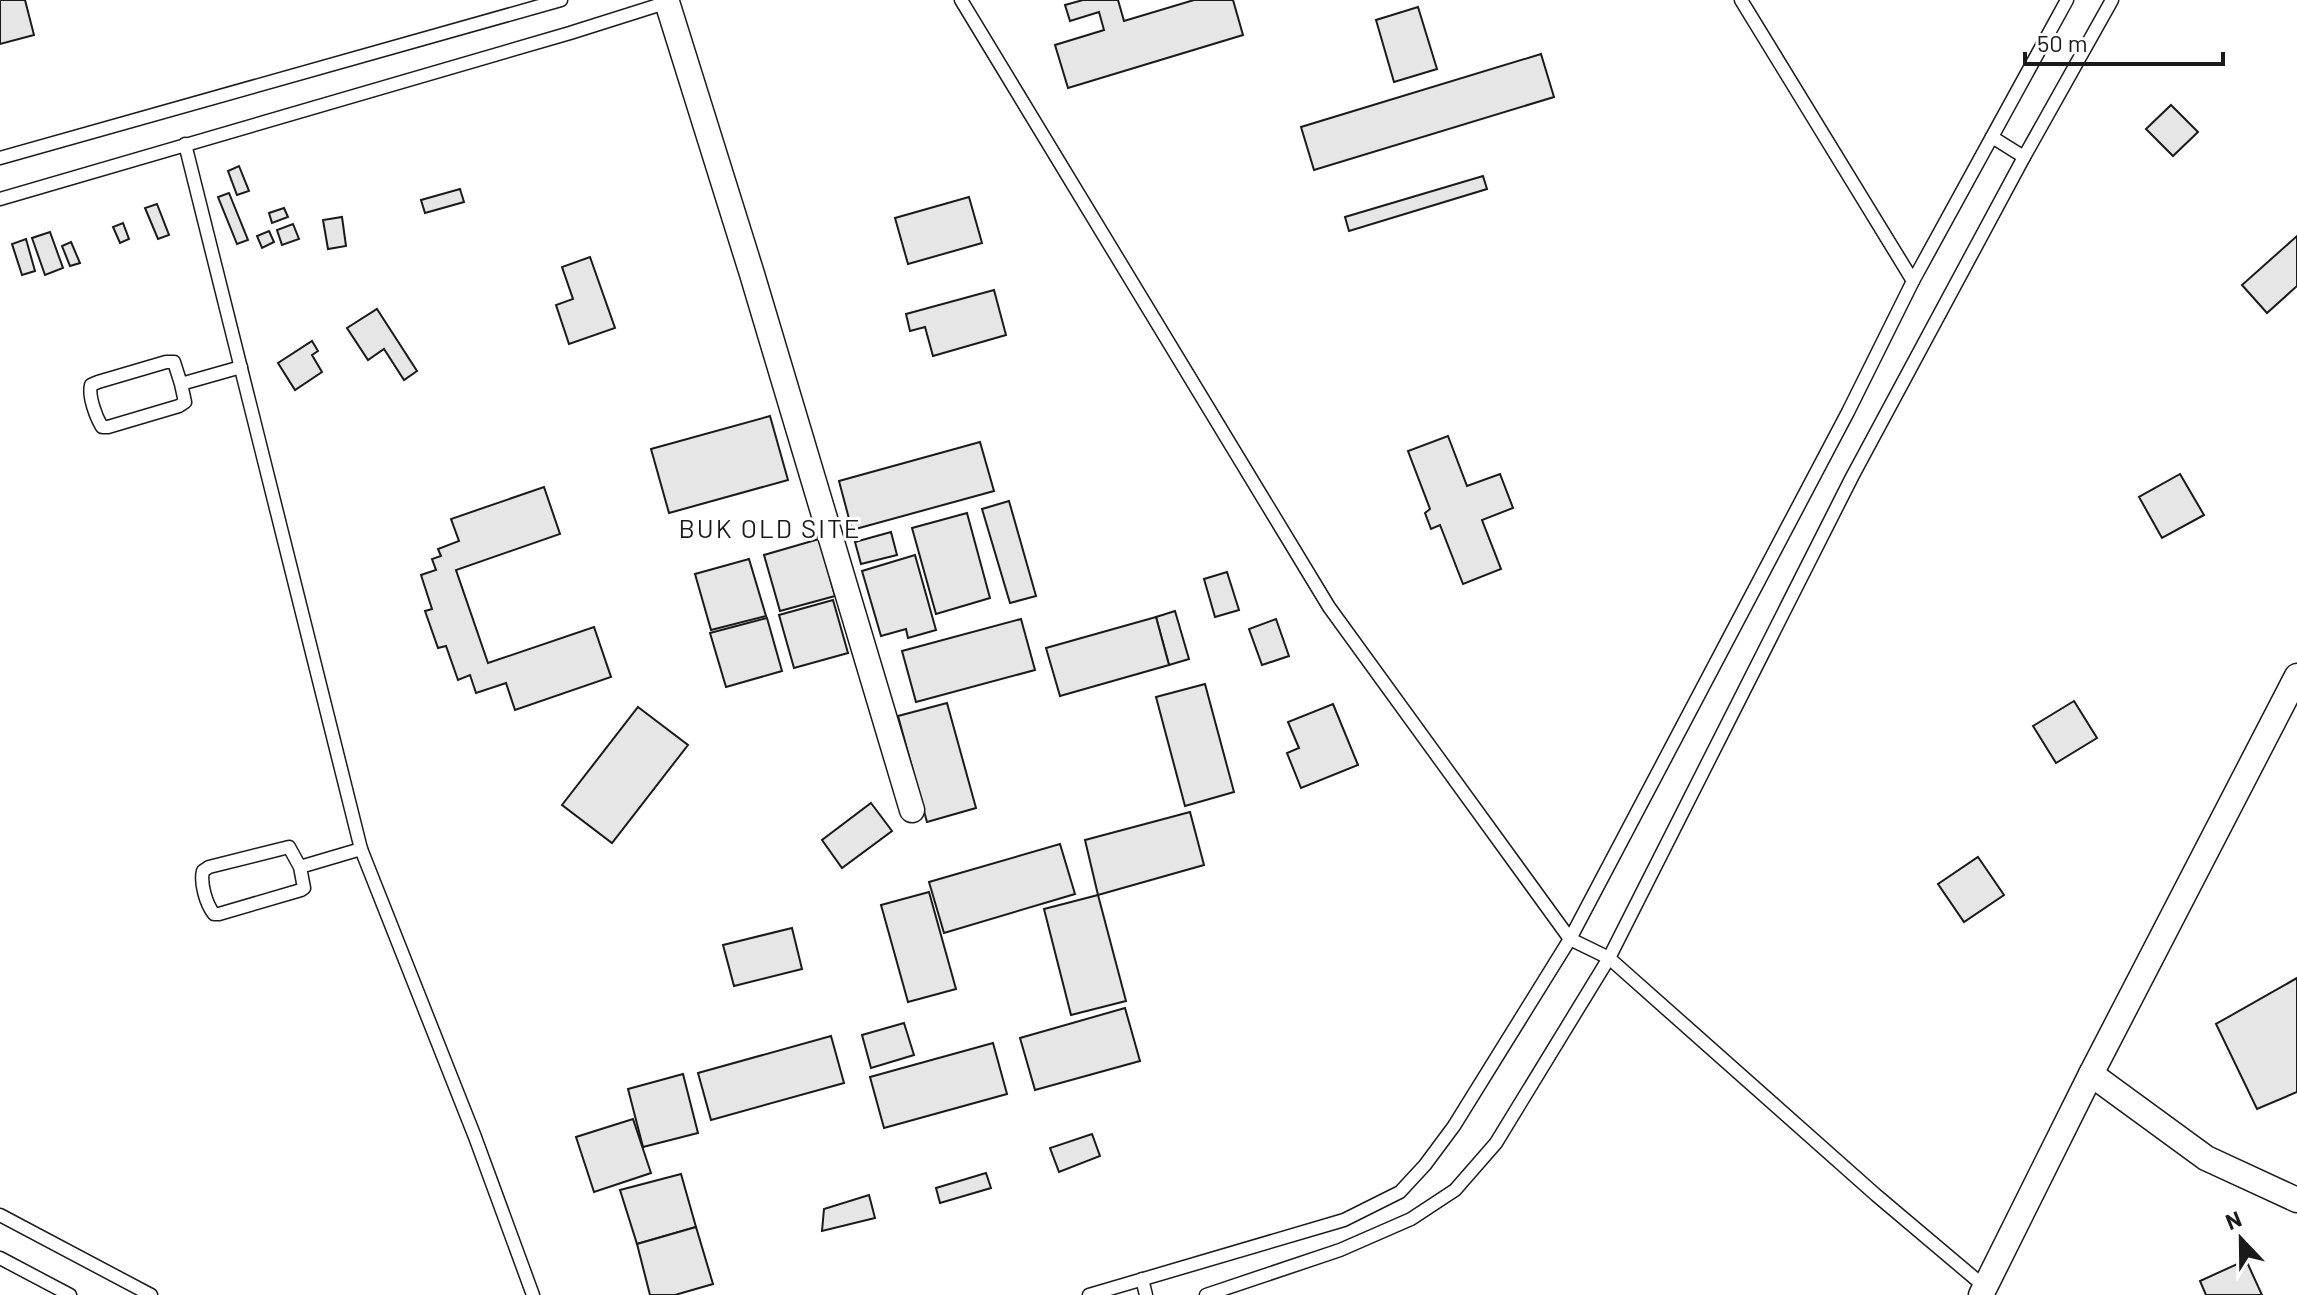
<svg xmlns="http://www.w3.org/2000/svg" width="2297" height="1295" font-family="Barlow,sans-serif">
<rect width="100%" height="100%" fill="#fff"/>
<g fill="#e6e6e6" stroke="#1a1a1a" stroke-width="2">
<polygon points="0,0 25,0 34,35 0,44"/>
<polygon points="1083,0 1118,0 1124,21 1194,0 1233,0 1243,35 1068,88 1055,45 1104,30 1099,12 1070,21 1065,5"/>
<polygon points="1418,7 1437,69 1394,82 1376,20"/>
<polygon points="1541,54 1554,97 1314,170 1301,127"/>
<polygon points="2171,105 2198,132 2173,156 2146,129"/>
<polygon points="239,166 249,191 237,195 228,171"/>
<polygon points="1483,176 1487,189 1349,231 1345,217"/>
<polygon points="460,189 464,202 425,213 421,200"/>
<polygon points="229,193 248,240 237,244 218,197"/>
<polygon points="969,197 982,243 908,264 895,218"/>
<polygon points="157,204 169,235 158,239 145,208"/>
<polygon points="284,208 288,217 272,223 269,213"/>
<polygon points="342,217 346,246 328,249 323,220"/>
<polygon points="123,223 129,239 120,243 113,227"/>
<polygon points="293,224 299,239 282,245 277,230"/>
<polygon points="269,231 274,242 262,248 257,236"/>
<polygon points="50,232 63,268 45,275 32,238"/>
<polygon points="2297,236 2297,286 2267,313 2242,285"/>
<polygon points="26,239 35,271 22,275 12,244"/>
<polygon points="71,242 80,263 70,266 62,246"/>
<polygon points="590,257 615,328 569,344 556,305 573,299 562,267"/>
<polygon points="994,290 1006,335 933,356 925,327 910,331 906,314"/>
<polygon points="377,309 417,371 404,380 384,349 368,360 347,328"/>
<polygon points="312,341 318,351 312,355 322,372 295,390 278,363"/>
<polygon points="770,416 788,480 669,513 651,449"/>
<polygon points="1448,436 1467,486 1500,474 1513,508 1482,520 1501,569 1463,584 1440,525 1431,529 1425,513 1430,509 1408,451"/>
<polygon points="980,442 994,491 852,530 839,481"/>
<polygon points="2180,474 2204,515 2162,538 2139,497"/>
<polygon points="544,487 560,534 456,570 488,663 594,627 611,677 515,710 506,683 476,693 470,675 458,680 446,646 438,648 425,611 432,609 421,575 436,570 432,559 441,556 438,549 459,541 451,519"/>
<polygon points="1009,501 1036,596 1010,603 982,509"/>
<polygon points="967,513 990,598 936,614 912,528"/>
<polygon points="891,532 897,555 861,564 855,542"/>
<polygon points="819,539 835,596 780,611 764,555"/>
<polygon points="915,555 936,630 908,638 906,629 881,636 862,571"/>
<polygon points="749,559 766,616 711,630 695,574"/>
<polygon points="1227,572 1239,610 1215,617 1204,579"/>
<polygon points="833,600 848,653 794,668 779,615"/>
<polygon points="1175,611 1189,659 1169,665 1156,617"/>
<polygon points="1156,617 1169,665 1060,696 1046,648"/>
<polygon points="767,618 782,671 726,687 710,633"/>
<polygon points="1021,619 1035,670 916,702 902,651"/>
<polygon points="1276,619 1289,656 1262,665 1249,629"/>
<polygon points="1205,684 1234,792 1185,806 1156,697"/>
<polygon points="2074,701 2097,738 2056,763 2033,726"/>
<polygon points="947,703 976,808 927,822 898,716"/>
<polygon points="1333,704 1358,765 1301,788 1287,753 1299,748 1288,722"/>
<polygon points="638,707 688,745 612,843 562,805"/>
<polygon points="871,803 892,831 842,868 822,840"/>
<polygon points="1190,812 1204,865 1098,895 1085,840"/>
<polygon points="1060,844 1075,894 944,933 929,882"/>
<polygon points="1978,857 2004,895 1964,922 1938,884"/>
<polygon points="929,892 956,989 908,1002 881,905"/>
<polygon points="1098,895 1126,1001 1071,1015 1044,909"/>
<polygon points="792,928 802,969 734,986 723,945"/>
<polygon points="2297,978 2297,1092 2257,1109 2216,1024"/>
<polygon points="1125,1008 1140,1061 1035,1090 1020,1038"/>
<polygon points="904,1023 914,1055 871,1068 862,1035"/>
<polygon points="831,1036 844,1083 711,1120 698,1073"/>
<polygon points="993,1043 1007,1094 884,1128 870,1077"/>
<polygon points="683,1074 698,1133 643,1147 628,1089"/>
<polygon points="633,1119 651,1173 594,1192 576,1137"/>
<polygon points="1092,1134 1100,1156 1059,1172 1050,1148"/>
<polygon points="986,1173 991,1188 940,1203 936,1188"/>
<polygon points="681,1174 696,1227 637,1244 620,1190"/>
<polygon points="869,1195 875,1218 822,1231 824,1209"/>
<polygon points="696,1227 713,1284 675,1295 650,1295 637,1244"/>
<polygon points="2246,1260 2262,1295 2206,1295 2200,1281"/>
</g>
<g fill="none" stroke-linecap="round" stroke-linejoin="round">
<defs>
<g id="lane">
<polyline points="961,0 1329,607 1570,939 1609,958 1876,1195 1985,1287"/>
<polyline points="1741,0 1913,281"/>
<polyline points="1992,137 2024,157"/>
<polyline points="185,144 361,849 475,1137 533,1295"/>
<polyline points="0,158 561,0"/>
<polyline points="0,199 570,33 668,2"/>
<path d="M181,384L174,362H166L98,382L91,385C88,396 96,417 102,427H108L179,406L185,402L181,384L241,367"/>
<path d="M300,867L289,847L209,867L203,871C200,883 206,904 214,914H219L301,890L304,888L300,867L361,849"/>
<polyline points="0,1215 151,1295"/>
<polyline points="0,1258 70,1295"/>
<polyline points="1142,1279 1146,1295"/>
<polyline points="1089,1295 1344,1220 1400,1192 1425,1165 1454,1126 1570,939 1848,412 1913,281 2067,0"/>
<polyline points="1206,1295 1340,1250 1411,1219 1455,1190 1496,1143 1609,958 1852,477 2024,157 2112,0"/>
</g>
<g id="street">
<polyline points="667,2 752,274 912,810"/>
<polyline points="2091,1074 2206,1158 2297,1200"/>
<polyline points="1981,1295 2091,1074 2297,676"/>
</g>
</defs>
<use href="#lane" stroke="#1a1a1a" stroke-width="15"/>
<use href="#street" stroke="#1a1a1a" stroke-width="27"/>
<use href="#lane" stroke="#fff" stroke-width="12"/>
<use href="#street" stroke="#fff" stroke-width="24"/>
</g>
<g text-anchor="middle" stroke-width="6" stroke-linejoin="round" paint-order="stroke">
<g font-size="26" letter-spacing="2" fill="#1a1a1a" stroke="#fff">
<text x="770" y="538">BUK OLD SITE</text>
</g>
</g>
<g transform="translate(2241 1239) rotate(338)" stroke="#ffffff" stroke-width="6" paint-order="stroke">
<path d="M0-6L14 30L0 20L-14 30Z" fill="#1a1a1a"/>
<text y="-12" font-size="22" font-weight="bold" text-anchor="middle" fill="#1a1a1a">N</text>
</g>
<path d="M2025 52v12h198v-12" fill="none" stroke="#1a1a1a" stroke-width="4"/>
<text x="2037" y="52" font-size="24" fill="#1a1a1a" stroke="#ffffff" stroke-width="6" paint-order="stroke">50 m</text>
</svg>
